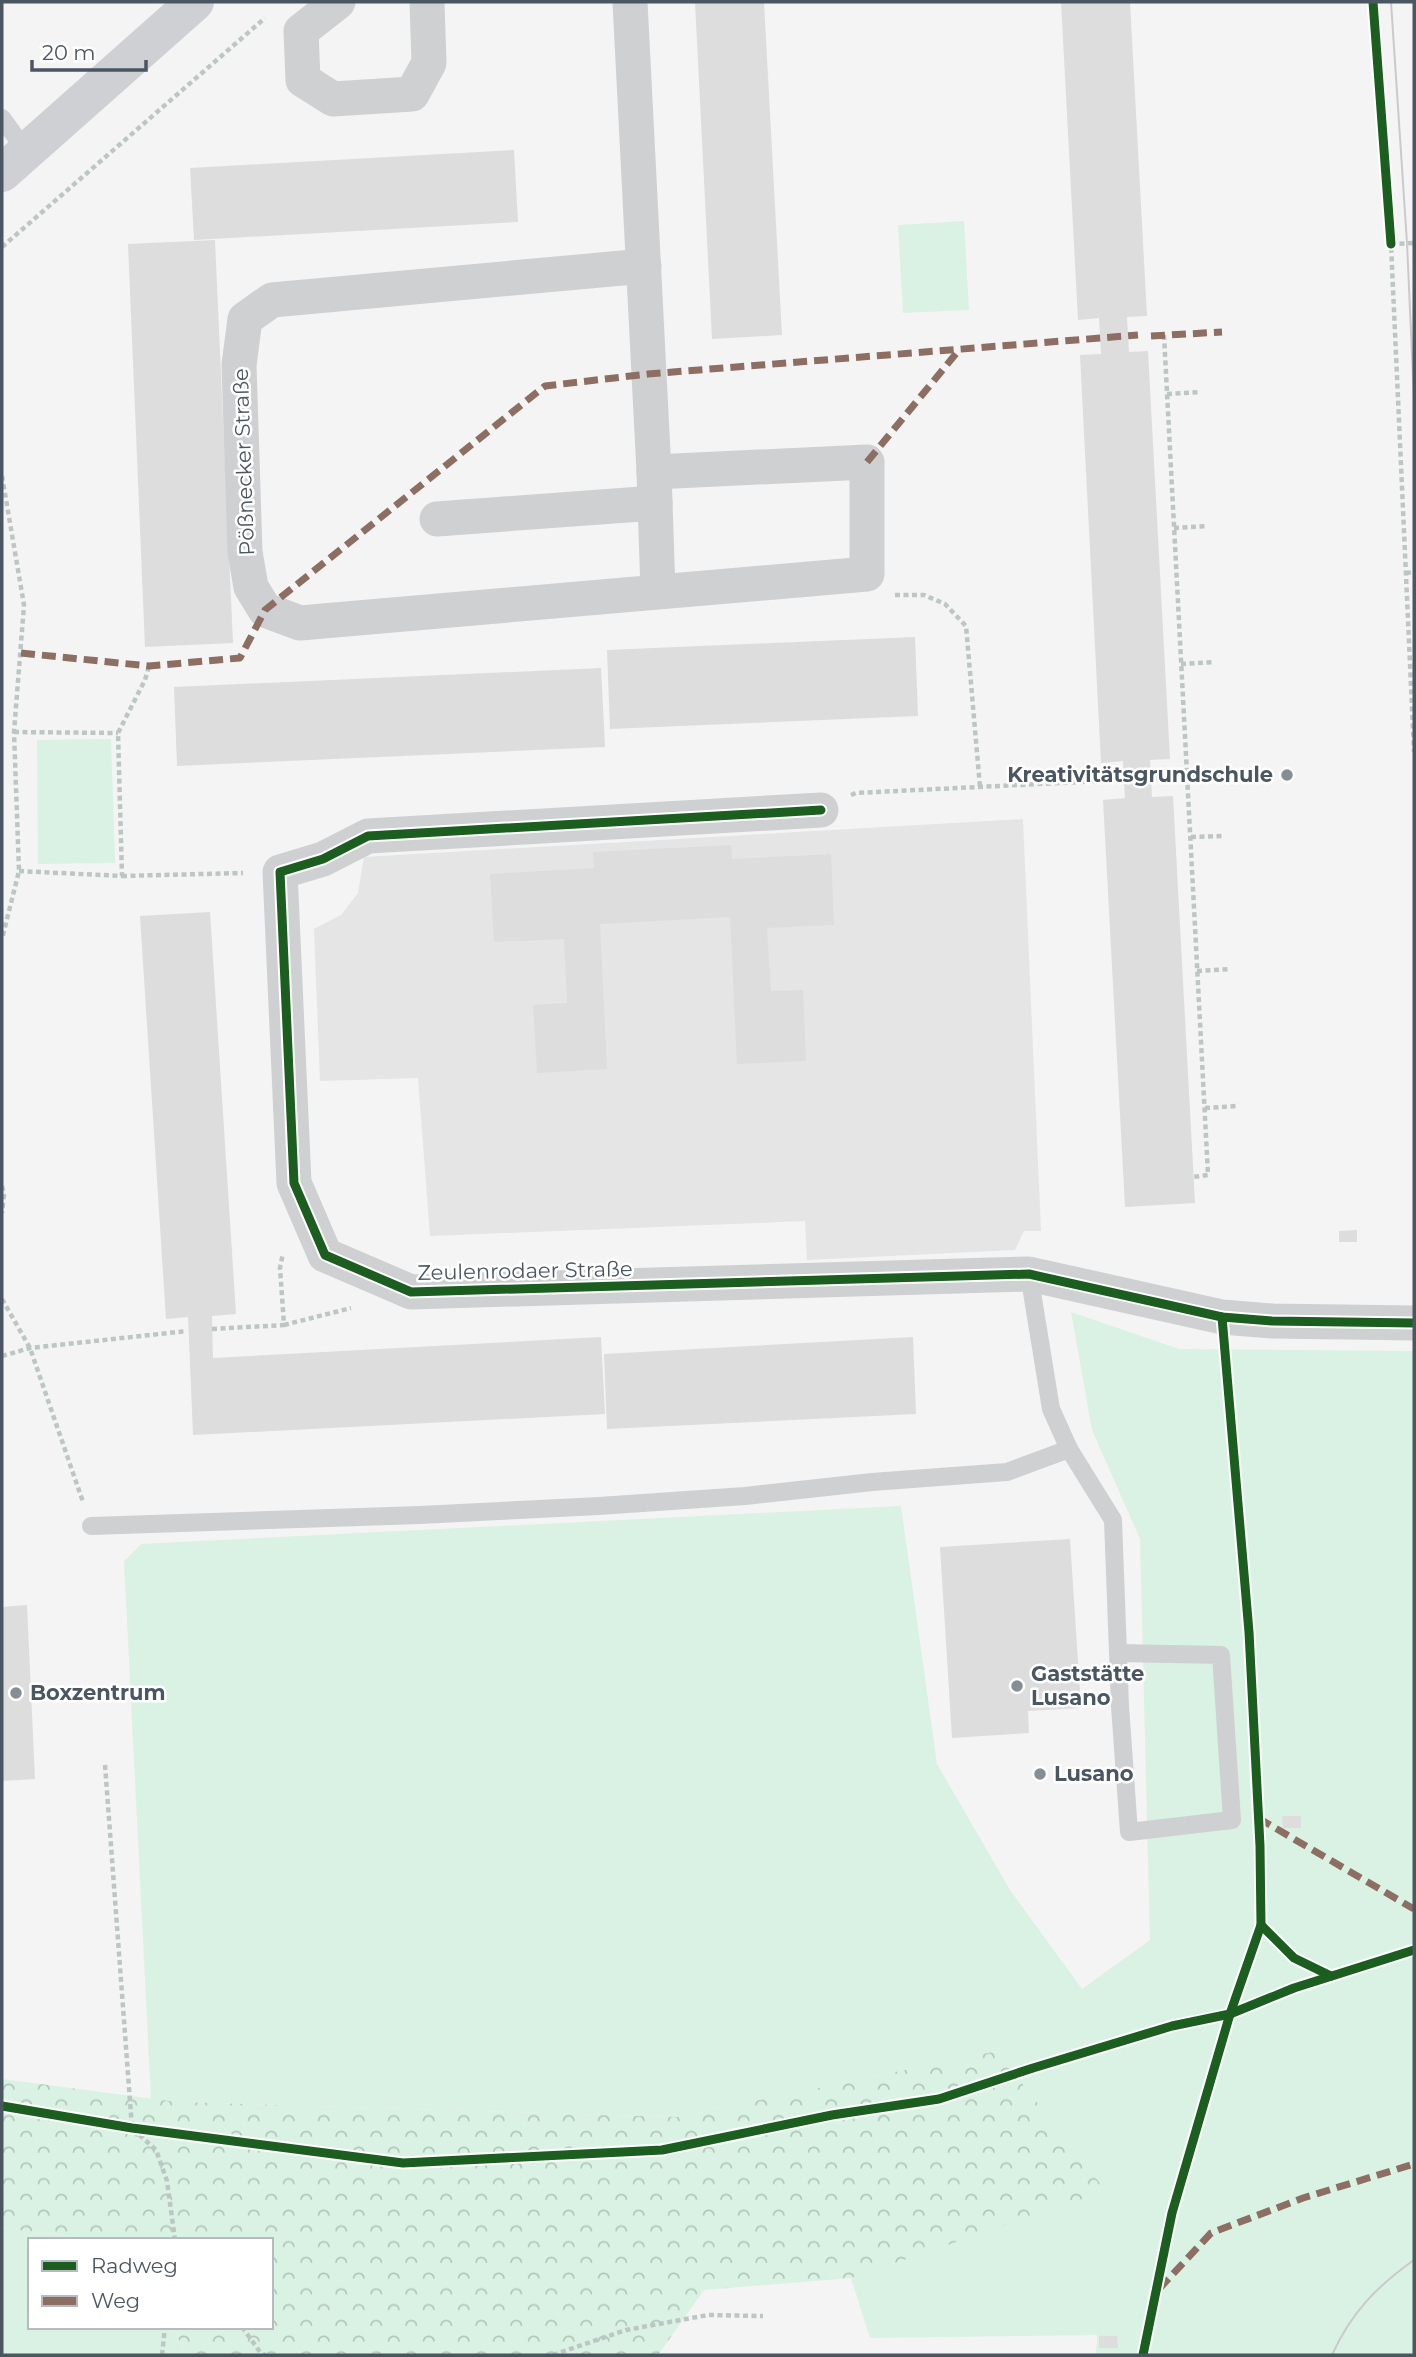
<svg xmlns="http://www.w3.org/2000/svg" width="1416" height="2357" font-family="Montserrat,sans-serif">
<defs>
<pattern id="forest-crowns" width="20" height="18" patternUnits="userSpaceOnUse" patternTransform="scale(1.75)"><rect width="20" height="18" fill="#d9f2e3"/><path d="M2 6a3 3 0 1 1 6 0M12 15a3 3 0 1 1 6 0" fill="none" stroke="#b2c7bb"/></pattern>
</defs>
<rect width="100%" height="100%" fill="#f4f4f4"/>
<polygon fill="#e6e5e6" points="1023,819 1041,1231 1024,1231 1015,1250 807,1260 805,1221 430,1236 418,1078 320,1081 314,929 341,915 358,893 364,857"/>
<g fill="#d9f2e3">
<polygon points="964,221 969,310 903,313 898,225"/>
<polygon points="111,739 115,863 38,864 37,740"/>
<polygon points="1071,1312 1179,1349 1414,1351 1414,2355 1096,2355 1097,2335 870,2338 851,2278 1105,2191 997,2051 677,2117 177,2102 151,2099 124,1561 141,1544 901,1506 937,1764 1010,1890 1082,1989 1150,1940 1140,1539 1092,1430"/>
<polygon points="2,2228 104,2240 30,2240 30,2327 174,2327 185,2355 2,2355"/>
</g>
<polygon fill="url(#forest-crowns)" points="997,2051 1106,2191 851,2278 704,2290 658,2355 185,2355 174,2327 271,2327 271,2240 104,2240 2,2228 2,2079 177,2102 677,2117"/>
<g fill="#ddddde">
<polygon points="695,2 764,2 782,335 712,339"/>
<polygon points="1061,2 1130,2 1147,316 1127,317 1129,352 1148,351 1170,759 1150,760 1152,797 1173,796 1195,1203 1125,1207 1103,800 1125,798 1123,761 1101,763 1080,355 1101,354 1099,318 1078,320"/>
<polygon points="514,150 518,222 194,240 190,168"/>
<polygon points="215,240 233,643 145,647 128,244"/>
<polygon points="915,637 918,716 610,729 607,650"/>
<polygon points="601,668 605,747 177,766 174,687"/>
<polygon points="731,845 732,859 831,854 834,925 767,928 771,991 803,990 806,1061 737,1064 730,917 600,924 607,1069 537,1073 533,1005 567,1003 564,939 494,942 490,874 594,868 593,852"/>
<polygon points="210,912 236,1314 212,1316 213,1358 601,1337 605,1414 193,1435 188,1317 166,1319 140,916"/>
<polygon points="1357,1230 1357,1242 1339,1242 1339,1231"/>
<polygon points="913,1337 916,1414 607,1429 604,1354"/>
<polygon points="1070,1539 1081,1708 1028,1711 1029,1733 952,1738 940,1547"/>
<polygon points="27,1605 35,1779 2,1781 2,1607"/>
<polygon points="1282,1816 1301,1816 1301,1828 1283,1828"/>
<polygon points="1099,2336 1117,2336 1118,2348 1099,2348"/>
</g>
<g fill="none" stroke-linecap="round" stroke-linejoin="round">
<g stroke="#bcc7c4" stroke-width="4.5" stroke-dasharray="5 3.5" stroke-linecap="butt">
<polyline points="1373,2 1391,244 1414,752"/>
<polyline points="1391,244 1414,243"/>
<polyline points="2,247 265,18"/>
<polyline points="1164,335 1208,1175 1193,1177"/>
<polyline points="1167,394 1200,392"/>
<polyline points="2,476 24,605 14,732 19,871 2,939"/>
<polyline points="1174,528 1207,526"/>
<polyline points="1406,573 1414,572"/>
<polyline points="895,595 924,595 945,604 966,626 980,787"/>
<polyline points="1181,664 1214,662"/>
<polyline points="14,732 118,733"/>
<polyline points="1172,778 1244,775"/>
<polyline points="851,795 856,793 1161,778"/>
<polyline points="1191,837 1223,836"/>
<polyline points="19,871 122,876 118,733 145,680 149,666"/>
<polyline points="122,876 243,873"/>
<polyline points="1197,971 1230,969"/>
<polyline points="1205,1108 1237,1106"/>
<polyline points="2,1186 4,1195 2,1213"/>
<polyline points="2,1299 30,1348 83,1502"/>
<polyline points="284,1325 351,1308"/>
<polyline points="212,1329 284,1325 280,1268 283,1253"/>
<polyline points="2,1356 30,1348 187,1331"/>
<polyline points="105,1765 132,2128 156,2150 167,2181 175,2240"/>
<polyline points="242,2327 260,2352 265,2355"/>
<polyline points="162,2355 165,2327"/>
<polyline points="553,2355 626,2330 708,2315 763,2316"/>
</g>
<g stroke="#ced0d2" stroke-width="18">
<polyline points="2,118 26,151"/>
<polyline points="1029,1274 1051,1409 1069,1449 1113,1520 1120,1706 1129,1832 1232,1820 1221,1655 1118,1653"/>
<polyline points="91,1526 420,1515 599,1506 745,1496 872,1482 1007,1472 1069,1449"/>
</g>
<g stroke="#ced0d2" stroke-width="35">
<polyline points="338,2 301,31 303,80 333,99 412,94 429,63 427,2"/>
<polyline points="630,2 654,472 658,591"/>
<polyline points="644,266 272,300 245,319 239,365 245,552 251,587 265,610 300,623 867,574 867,462 654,472"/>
<polyline points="437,519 655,503"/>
<polyline points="821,810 368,836 323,859 280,872 294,1183 325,1255 411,1292 1029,1274 1222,1317 1272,1321 1414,1323"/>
</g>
<polyline stroke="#ced0d4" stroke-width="38" points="2,173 195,2"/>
<g stroke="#c9cacc" stroke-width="2">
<polyline points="1391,2 1407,243 1414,399"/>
<path d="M1332,2355C1351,2313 1376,2287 1414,2260"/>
</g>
<g stroke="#8d6e63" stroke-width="7" stroke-dasharray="14 7" stroke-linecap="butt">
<polyline points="1151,336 1222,332"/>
<polyline points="867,462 959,350"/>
<polyline points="21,653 149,666 240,658 265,610 545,386 648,374 1138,335"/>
<polyline points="1258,1818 1414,1909"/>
<polyline points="1159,2289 1211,2233 1303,2198 1414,2164"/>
</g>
<defs>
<g id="cycleway">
<polyline points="1373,2 1391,244"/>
<polyline points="821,810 368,836 323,859 280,872 294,1183 325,1255 411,1292 1029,1274 1222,1317 1272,1321 1414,1323"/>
<polyline points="1261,1925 1294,1958 1331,1976"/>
<polyline points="2,2106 132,2128 403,2163 662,2150 832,2115 939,2099 1033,2068 1172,2026 1230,2014 1294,1988 1414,1950"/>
<polyline points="1143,2355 1172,2213 1230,2014 1261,1925 1260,1846 1249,1632 1222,1317"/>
</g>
</defs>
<use href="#cycleway" stroke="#fff" stroke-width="13"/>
<use href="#cycleway" stroke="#1b5e20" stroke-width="9"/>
</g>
<g fill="#868d94" stroke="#fff" stroke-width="2.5">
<circle cx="1287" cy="775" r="7"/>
<circle cx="1017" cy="1686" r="7"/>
<circle cx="16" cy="1693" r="7"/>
<circle cx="1040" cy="1774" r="7"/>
</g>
<g text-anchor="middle" stroke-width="5" stroke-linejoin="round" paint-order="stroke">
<g font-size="21" fill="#4a5661" stroke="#fff">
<text transform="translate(244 462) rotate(-92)" y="7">Pößnecker Straße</text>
<text transform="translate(525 1271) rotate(-1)" y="7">Zeulenrodaer Straße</text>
</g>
<g font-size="21" font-weight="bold" fill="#4a5661" stroke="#fff" text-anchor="start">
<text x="1273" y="782" text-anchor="end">Kreativitätsgrundschule</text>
<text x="1031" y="1681">Gaststätte<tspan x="1031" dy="24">Lusano</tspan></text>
<text x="30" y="1700">Boxzentrum</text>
<text x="1054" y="1781">Lusano</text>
</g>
</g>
<rect width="1416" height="2357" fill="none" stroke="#4a5661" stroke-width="7"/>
<rect x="28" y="2238" width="245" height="91" fill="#ffffff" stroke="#b7bbc0" stroke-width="2"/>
<rect x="42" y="2261" width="35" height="10" fill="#1b5e20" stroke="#b7bbc0" stroke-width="2"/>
<text x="91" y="2273" font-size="21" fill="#4a5661">Radweg</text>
<rect x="42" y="2296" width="35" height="10" fill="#8d6e63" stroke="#b7bbc0" stroke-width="2"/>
<text x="91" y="2308" font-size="21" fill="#4a5661">Weg</text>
<path d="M32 60v10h114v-10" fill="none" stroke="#4a5661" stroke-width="3.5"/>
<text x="42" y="60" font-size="21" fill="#4a5661" stroke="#ffffff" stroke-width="5" paint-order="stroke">20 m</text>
</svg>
